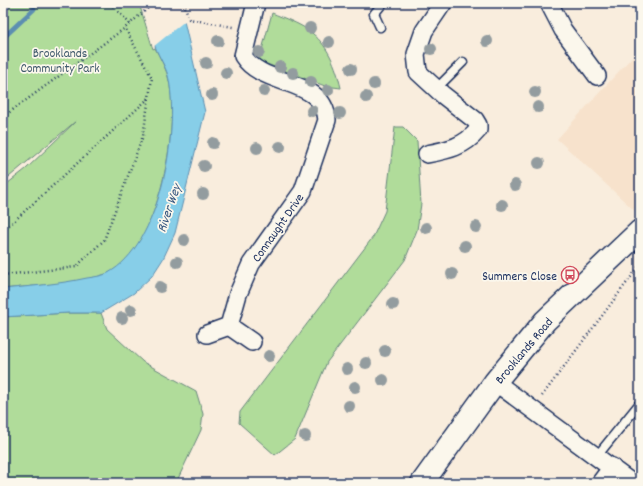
<svg xmlns="http://www.w3.org/2000/svg" width="643" height="486" font-family="Dekko,sans-serif">
<rect width="100%" height="100%" fill="#f9eddd"/>
<filter id="ink" filterUnits="userSpaceOnUse"><feTurbulence type="fractalNoise" baseFrequency=".025" numOctaves="2"/><feDisplacementMap in="SourceGraphic" scale="8" xChannelSelector="R" yChannelSelector="G"/><feConvolveMatrix kernelMatrix="1 2 1 2 8 2 1 2 1" color-interpolation-filters="sRGB"/></filter>
<g filter="url(#ink)">
<polygon fill="#f7e2cc" points="632,57 640,62 640,204 635,211 557,139"/>
<g fill="#b0dc9a" stroke="#66867c">
<path d="M3,3H139L153,49L155,48C160,58 167,70 169,81C180,129 157,256 106,274C75,285 35,285 3,289V187L26,169L76,121L3,182Z"/>
<path d="M272,13C284,18 298,23 308,30C328,44 336,66 341,88L325,86L259,61Z"/>
<polygon points="395,127 403,127 417,141 421,204 417,230 405,260 327,362 295,439 275,455 239,423 240,412 373,237 385,211"/>
<polygon points="68,313 101,313 107,329 143,362 196,391 203,414 201,430 176,483 3,483 3,317"/>
</g>
<path fill="#87cee8" stroke="#5c8eb1" d="M141,3L184,21L205,112L175,233L163,259L152,276L134,293L101,313H68L3,317V289C31,286 60,284 87,278C94,277 102,276 108,273C160,245 179,134 169,80C167,68 159,58 155,46C150,32 145,17 141,3Z"/>
<polygon fill="#f9eddd" points="140,3 181,3 186,20 153,47"/>
<g fill="none" stroke-linecap="round" stroke-linejoin="round">
<polyline stroke="#5c8eb1" stroke-width="5" points="3,38 34,9"/>
<defs>
<g id="lane">
<polyline points="380,27 374,14 383,3"/>
<polyline points="436,89 463,62"/>
<polyline points="597,456 640,403"/>
</g>
<g id="street">
<polyline points="549,3 563,30 597,76"/>
<path d="M427,154C448,150 464,147 478,130V125L475,120L443,95L418,72L416,54L424,31L443,3"/>
<polyline points="229,326 252,342"/>
<path d="M207,334L229,326L238,294L251,264L303,191L327,120C324,77 263,88 243,56L256,3"/>
<polyline points="495,382 632,483"/>
<polyline points="600,483 612,467"/>
</g>
<polyline id="secondary" points="422,483 495,382 545,321 640,231"/>
</defs>
<use href="#lane" stroke="#1b2f5e" stroke-width="11"/>
<use href="#street" stroke="#1b2f5e" stroke-width="20"/>
<use href="#secondary" stroke="#1b2f5e" stroke-width="25"/>
<g stroke="#1b2f5e" stroke-width="2.5" stroke-dasharray="1 3" stroke-linecap="butt">
<polyline points="110,3 130,24"/>
<polyline points="184,3 189,19 233,27"/>
<polyline points="3,5 5,3"/>
<polyline points="3,117 125,28 154,3"/>
<polyline points="3,231 149,98"/>
<polyline points="3,275 76,267 104,240 143,136 152,78 125,28"/>
<polyline points="542,396 640,265"/>
</g>
<use href="#lane" stroke="#fbf7ec" stroke-width="8"/>
<use href="#street" stroke="#fbf7ec" stroke-width="17"/>
<use href="#secondary" stroke="#fbf7ec" stroke-width="22"/>
</g>
<g fill="#939c9f">
<circle cx="310" cy="28" r="6"/>
<circle cx="218" cy="41" r="6"/>
<circle cx="487" cy="41" r="6"/>
<circle cx="329" cy="42" r="6"/>
<circle cx="431" cy="49" r="6"/>
<circle cx="259" cy="52" r="6"/>
<circle cx="206" cy="63" r="6"/>
<circle cx="280" cy="67" r="6"/>
<circle cx="351" cy="69" r="6"/>
<circle cx="226" cy="73" r="6"/>
<circle cx="293" cy="73" r="6"/>
<circle cx="311" cy="82" r="6"/>
<circle cx="374" cy="84" r="6"/>
<circle cx="328" cy="90" r="6"/>
<circle cx="264" cy="91" r="6"/>
<circle cx="535" cy="92" r="6"/>
<circle cx="212" cy="95" r="6"/>
<circle cx="366" cy="97" r="6"/>
<circle cx="538" cy="107" r="6"/>
<circle cx="312" cy="111" r="6"/>
<circle cx="340" cy="113" r="6"/>
<circle cx="213" cy="143" r="6"/>
<circle cx="280" cy="147" r="6"/>
<circle cx="257" cy="148" r="6"/>
<circle cx="539" cy="163" r="6"/>
<circle cx="204" cy="166" r="6"/>
<circle cx="515" cy="185" r="6"/>
<circle cx="203" cy="194" r="6"/>
<circle cx="502" cy="205" r="6"/>
<circle cx="476" cy="227" r="6"/>
<circle cx="426" cy="228" r="6"/>
<circle cx="184" cy="240" r="6"/>
<circle cx="465" cy="246" r="6"/>
<circle cx="177" cy="262" r="6"/>
<circle cx="452" cy="274" r="6"/>
<circle cx="160" cy="287" r="6"/>
<circle cx="393" cy="304" r="6"/>
<circle cx="131" cy="310" r="6"/>
<circle cx="122" cy="318" r="6"/>
<circle cx="385" cy="351" r="6"/>
<circle cx="269" cy="356" r="6"/>
<circle cx="366" cy="363" r="6"/>
<circle cx="347" cy="369" r="6"/>
<circle cx="383" cy="380" r="6"/>
<circle cx="355" cy="387" r="6"/>
<circle cx="349" cy="406" r="6"/>
<circle cx="305" cy="436" r="6"/>
</g>
</g>
<defs>
<symbol id="bus-ring" viewBox="-11 -11 22 22"><circle r="9.5" fill="#fbf7ec" stroke="#d1495b" stroke-width="1.5"/><path d="M-5-6H5V4H4V6H2V4H-2V6H-4V4H-5ZM-3.5-4V0h7V-4ZM-3.5 1.2v1.5H-2V1.2ZM2 1.2v1.5H3.5V1.2Z" fill="#d1495b"/></symbol>
</defs>
<g fill-rule="evenodd">
<use href="#bus-ring" x="560" y="265" width="20" height="20"/>
</g>
<g text-anchor="middle" stroke-width="3.5" stroke-linejoin="round" paint-order="stroke">
<g font-size="13" fill="#405a6d" stroke="#fbf7ec">
<text x="60" y="57">Brooklands<tspan x="60" dy="15">Community Park</tspan></text>
</g>
<g font-size="13" fill="#1b2f5e" stroke="#fbf7ec">
<text transform="translate(277 227) rotate(-55)" y="5">Connaught Drive</text>
<text transform="translate(523 350) rotate(-50)" y="5">Brooklands Road</text>
</g>
<g font-size="13" fill="#1b2f5e" stroke="#fbf7ec" text-anchor="end">
<text x="557" y="280">Summers Close</text>
</g>
<g font-size="14" font-style="italic" fill="#365780" stroke="#fbf7ec">
<text transform="translate(168 208) rotate(-71)" y="5">River Wey</text>
</g>
</g>
<rect width="643" height="486" fill="none" stroke="#fbf7ec" stroke-width="16"/>
<rect x="8" y="8" width="627" height="470" fill="none" stroke="#1b2f5e" stroke-width="1.5" filter="url(#ink)"/>
</svg>
